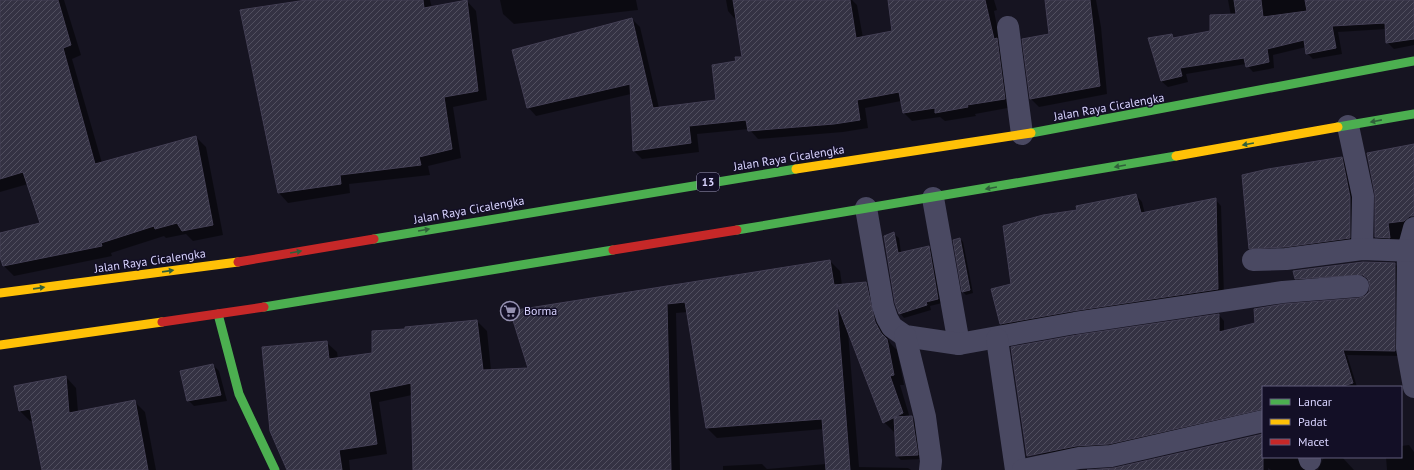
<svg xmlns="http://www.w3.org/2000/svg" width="1414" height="470" font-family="'PT Sans',sans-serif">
<defs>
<pattern id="building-hatch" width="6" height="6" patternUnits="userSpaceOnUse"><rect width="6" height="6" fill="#343243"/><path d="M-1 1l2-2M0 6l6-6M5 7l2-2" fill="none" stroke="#514f5f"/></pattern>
</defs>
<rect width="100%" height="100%" fill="#161421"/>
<g fill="#0007">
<polygon points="0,0 64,0 81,55 72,59 102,163 196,137 206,147 223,235 193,241 186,234 166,238 164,236 111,253 112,256 14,276 4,266 0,253 0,234 41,224 28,184 0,192"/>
<polygon points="312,0 430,0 432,8 467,1 476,11 487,100 453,107 461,158 428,166 430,175 349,184 350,193 288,203 279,193 241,11"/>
<polygon points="500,0 636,0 638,10 514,24 503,14"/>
<polygon points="726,0 852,0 857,5 863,38 893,31 889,0 997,0 994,0 997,10 994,11 1013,107 975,114 976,116 945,121 940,117 912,121 904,113 901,101 865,108 868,128 843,132 758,139 749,129 697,134 699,152 642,159 634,151 631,94 536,116 528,107 632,19 640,27 659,108 718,101 737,62 743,58 736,20 728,11"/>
<polygon points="1046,0 1096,0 1101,27 1107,94 1039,107 1031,99 1050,35"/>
<polygon points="1228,0 1414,0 1414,45 1394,49 1387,42 1386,29 1338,32 1342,54 1313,59 1307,53 1306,47 1273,55 1274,68 1253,72 1246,64 1186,74 1188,82 1168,87 1161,81 1172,35 1175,39 1211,32 1231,16"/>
<polygon points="1414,145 1414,222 1403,242 1381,242 1376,237"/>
<polygon points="1342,158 1347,164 1355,203 1355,243 1255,254 1249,248"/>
<polygon points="1136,195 1142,202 1145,214 1215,199 1221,206 1224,295 1007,330 1001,323 1012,284 1078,211"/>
<polygon points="894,234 899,238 901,253 928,247 933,251 942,303 930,306 931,310 904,318 900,313"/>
<polygon points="960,239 963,242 973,293 966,295 963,292 954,241"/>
<polygon points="830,261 840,271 842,285 866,283 876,294 885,333 891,344 897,350 904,385 900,385 910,418 916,422 921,459 901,460 897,456 896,431 894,432 884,422 848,332 859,467 908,468 911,470 723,470 723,466 762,464 767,469 826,464 824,429 717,438 707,428 688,312 676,313 680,470 414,470 412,395 379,402 387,454 349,460 350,470 289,470 326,342 337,352 338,359 373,354 406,330 477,321 487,331 491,370 530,369 512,312"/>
<polygon points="1395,264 1400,269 1400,356 1347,355 1357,387 1263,387 1263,414 1115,449 1032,455 1027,450 1219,315 1224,321 1224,332 1359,299 1366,297 1370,291 1371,285 1370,279 1301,283 1296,278"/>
<polygon points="213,365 219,371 227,401 194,406 188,400"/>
<polygon points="66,377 76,388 78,412 134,401 145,412 156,470 43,470 34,421 30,421 20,411 15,387"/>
<polygon points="1263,435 1263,457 1297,457 1305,470 1271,470 1268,468 1268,470 1102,470 1114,469"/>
<polygon points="1409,445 1414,452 1414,470 1387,470 1386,457 1401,457 1401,446"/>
<polygon points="1327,457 1342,457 1354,470 1318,470 1323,459"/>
</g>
<g fill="url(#building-hatch)" stroke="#433f54">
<polygon points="0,0 58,0 71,45 63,48 95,164 196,136 213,225 182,231 177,223 155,229 154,226 101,243 102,246 3,266 0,257 0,233 40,223 23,172 0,179"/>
<polygon points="306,0 423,0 424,8 467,0 478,91 444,97 452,149 419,157 421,165 340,175 341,184 278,193 240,10"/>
<polygon points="733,0 850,0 856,38 892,31 888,0 985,0 994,39 997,38 1005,99 967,105 968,107 935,113 935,108 903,113 899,92 857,100 860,120 834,124 748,131 746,120 689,126 691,143 633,151 630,84 527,108 512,50 632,18 653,108 716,100 712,65 736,61 735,57 742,57"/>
<polygon points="1045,0 1090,0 1100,86 1030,99 1022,39 1049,34"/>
<polygon points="1234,0 1261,0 1263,17 1307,11 1305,0 1414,0 1414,39 1386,43 1385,23 1332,26 1336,48 1306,54 1304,40 1267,49 1269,62 1246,67 1244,58 1180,68 1182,76 1161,81 1148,38 1172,34 1173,38 1210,31 1210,15 1236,14"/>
<polygon points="1414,144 1414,216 1410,216 1404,221 1388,223 1390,238 1375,237 1375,194 1367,153"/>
<polygon points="1342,157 1350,197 1350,238 1285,247 1249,249 1242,175 1268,169"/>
<polygon points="1136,194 1141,213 1216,198 1218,289 1073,311 1000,324 991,289 1011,284 1003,226 1043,215 1077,210 1076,206"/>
<polygon points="894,232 898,253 929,246 938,299 926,302 927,305 899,314 895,303 884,236"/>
<polygon points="960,238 970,290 962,292 953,240"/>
<polygon points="830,260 834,285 866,282 875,322 881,333 887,339 894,375 890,376 903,413 883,423 837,304 850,470 826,470 822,419 706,428 685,302 667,304 671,470 413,470 411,383 369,392 377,444 339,450 342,470 287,470 270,431 262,347 327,341 329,359 372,353 372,331 405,329 405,327 477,320 483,370 528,368 510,311"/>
<polygon points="1363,262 1395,263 1395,351 1343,350 1353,383 1340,387 1263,387 1263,409 1109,444 1076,446 1027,456 1011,347 1077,335 1219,314 1219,332 1255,323 1254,309 1284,304 1359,298 1365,296 1369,292 1370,285 1368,279 1363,275 1295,279 1293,271"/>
<polygon points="213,364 221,395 187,401 180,371"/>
<polygon points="66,376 69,413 135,400 148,470 42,470 30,409 19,411 14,386"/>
<polygon points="912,416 918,455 896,456 894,417"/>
<polygon points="1263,434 1263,470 1087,470 1114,468"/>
</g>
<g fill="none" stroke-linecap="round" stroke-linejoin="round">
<g stroke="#4a4962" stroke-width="22">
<polyline points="1008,27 1022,134"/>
<polyline points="1348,126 1363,196 1362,249"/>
<polyline points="933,198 959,344"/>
<polyline points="866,208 883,306 887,318 892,327 905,336 959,344 1075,323 1283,292 1358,286"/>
<polyline points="1414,228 1408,250 1407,348 1414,387"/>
<polyline points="1253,260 1286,259 1362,249 1414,251"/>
<polyline points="905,336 925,417 931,461 930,470"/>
<polyline points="997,339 1016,470"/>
<polyline points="1309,457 1310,460"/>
<polyline points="1023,470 1079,458 1111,456 1263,421"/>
</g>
<g stroke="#4caf50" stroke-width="9">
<polyline points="1338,127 1414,114"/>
<polyline points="1031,133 1414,61"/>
<polyline points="737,230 1176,156"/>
<polyline points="374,239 796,169"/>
<polyline points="264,307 613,250"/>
<polyline points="218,314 239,394 275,470"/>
</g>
<g stroke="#ffc107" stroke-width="9">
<polyline points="1176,156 1338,127"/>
<polyline points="796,169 1031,133"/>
<polyline points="0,293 238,262"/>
<polyline points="0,345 162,322"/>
</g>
<g stroke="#c62828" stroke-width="9">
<polyline points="613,250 737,230"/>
<polyline points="238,262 374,239"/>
<polyline points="162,322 264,307"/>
</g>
</g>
<defs><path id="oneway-solid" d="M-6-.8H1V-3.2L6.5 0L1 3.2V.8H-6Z"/></defs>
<g fill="#305f3b">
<use href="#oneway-solid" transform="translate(1376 121) rotate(169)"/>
<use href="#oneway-solid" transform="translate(1248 144) rotate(170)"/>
<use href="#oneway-solid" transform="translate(1120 166) rotate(170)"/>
<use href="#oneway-solid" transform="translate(991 188) rotate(170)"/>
<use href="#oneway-solid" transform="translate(424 230) rotate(-10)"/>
<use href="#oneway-solid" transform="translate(296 252) rotate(-10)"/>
<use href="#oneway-solid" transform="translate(168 271) rotate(-8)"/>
<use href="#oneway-solid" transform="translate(39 288) rotate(-8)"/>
</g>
<defs>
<symbol id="supermarket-ring" viewBox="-11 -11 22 22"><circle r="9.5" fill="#130f26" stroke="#9591b1" stroke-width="1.5"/><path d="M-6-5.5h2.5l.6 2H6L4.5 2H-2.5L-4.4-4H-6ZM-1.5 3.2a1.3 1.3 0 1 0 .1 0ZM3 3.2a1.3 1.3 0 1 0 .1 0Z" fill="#9591b1"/></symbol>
</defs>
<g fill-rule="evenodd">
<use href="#supermarket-ring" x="499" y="300" width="22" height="22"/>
</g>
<g text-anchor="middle" stroke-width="3" stroke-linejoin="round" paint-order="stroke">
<rect fill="#130f26" stroke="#9e99be" stroke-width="1" x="697" y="173" width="22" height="18" rx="3"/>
<g font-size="11" font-weight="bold" fill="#d9d4ff">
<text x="708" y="186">13</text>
</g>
<g font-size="12" fill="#d9d4ff" stroke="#130f26">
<text transform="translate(1109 107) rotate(-10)" y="4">Jalan Raya Cicalengka</text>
<text transform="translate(789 158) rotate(-9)" y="4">Jalan Raya Cicalengka</text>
<text transform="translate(469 210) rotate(-10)" y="4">Jalan Raya Cicalengka</text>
<text transform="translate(150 261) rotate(-8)" y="4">Jalan Raya Cicalengka</text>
</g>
<g font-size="12" fill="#d9d4ff" stroke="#130f26" text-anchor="start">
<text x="524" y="315">Borma</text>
</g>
</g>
<rect x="1262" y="386" width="140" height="72" fill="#130f26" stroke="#625e7d"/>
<rect x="1270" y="399" width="20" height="6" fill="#4caf50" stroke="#625e7d"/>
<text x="1298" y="406" font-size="12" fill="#d9d4ff">Lancar</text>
<rect x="1270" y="419" width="20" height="6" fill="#ffc107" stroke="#625e7d"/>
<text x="1298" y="426" font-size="12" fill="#d9d4ff">Padat</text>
<rect x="1270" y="439" width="20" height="6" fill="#c62828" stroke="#625e7d"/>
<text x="1298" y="446" font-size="12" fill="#d9d4ff">Macet</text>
</svg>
